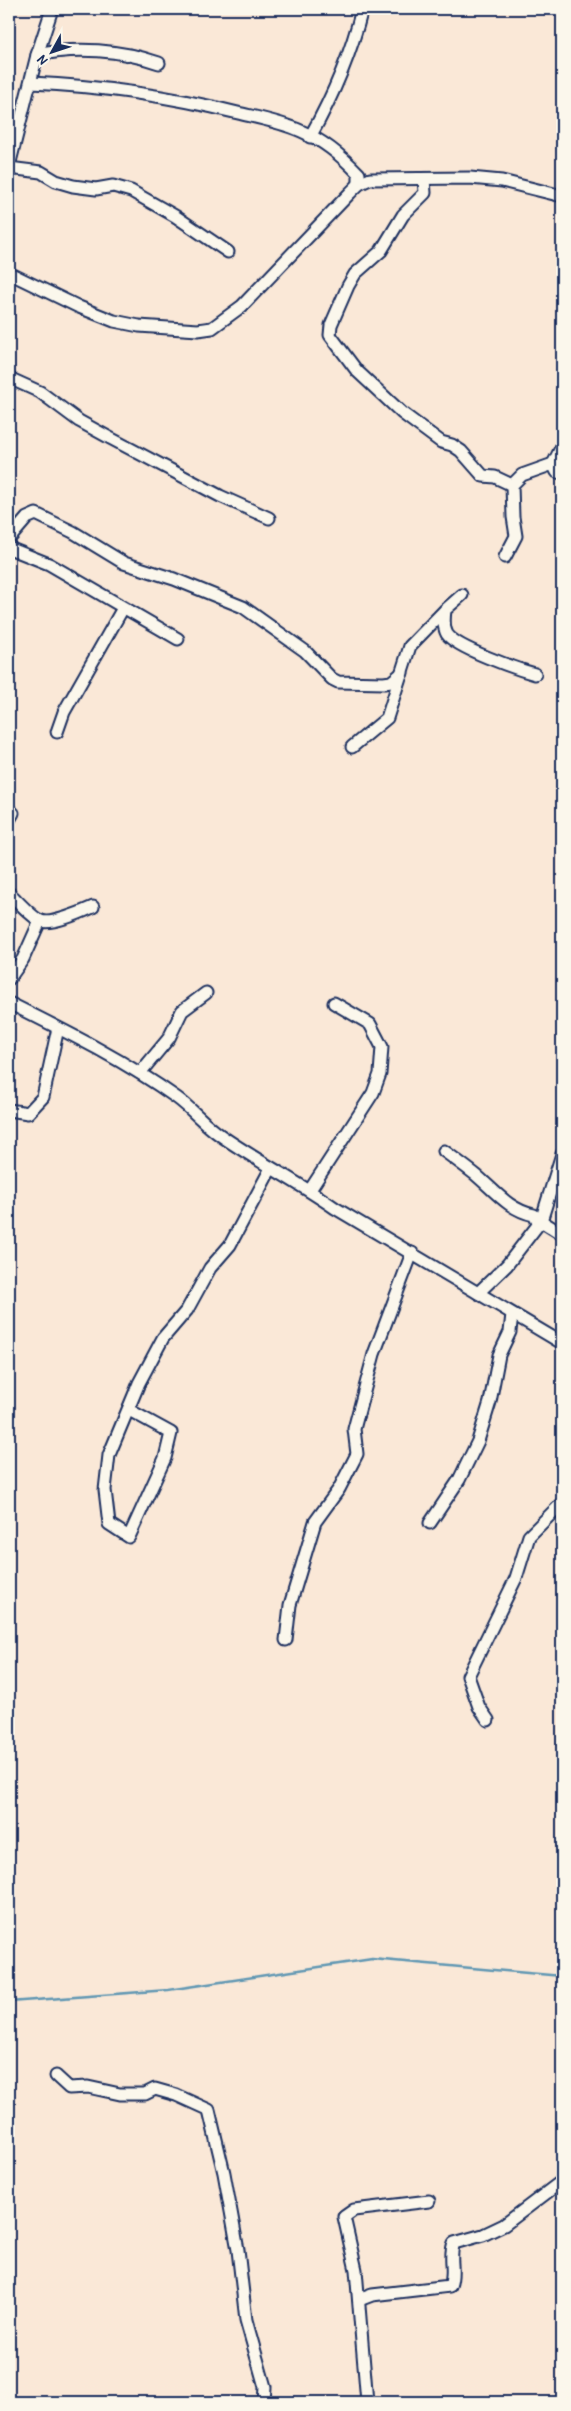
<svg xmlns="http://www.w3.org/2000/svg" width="571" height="2411" font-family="'Patrick Hand',sans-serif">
<rect width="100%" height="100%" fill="#fae8d7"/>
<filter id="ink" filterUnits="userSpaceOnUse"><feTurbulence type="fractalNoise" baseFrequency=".02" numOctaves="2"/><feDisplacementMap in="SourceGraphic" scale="10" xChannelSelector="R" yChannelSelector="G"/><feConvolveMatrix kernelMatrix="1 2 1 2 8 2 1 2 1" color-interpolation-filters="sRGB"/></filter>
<g filter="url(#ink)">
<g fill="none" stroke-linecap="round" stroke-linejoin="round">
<polyline stroke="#6097b3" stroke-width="2.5" points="9,2002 168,1990 372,1959 562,1976"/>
<defs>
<g id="minor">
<path d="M37,55C76,46 121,50 159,63"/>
<path d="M31,83C100,86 170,96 238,113C259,118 281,122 301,131C322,140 343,157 359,174V184"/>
<path d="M310,137C333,96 351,54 362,9"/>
<polyline points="9,166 37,55 52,9"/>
<polyline points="9,168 41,172 56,181 73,186 96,189 113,186 131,191 175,216 228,252"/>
<polyline points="424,179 425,193 403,215 381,251 355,274 348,286 331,325 330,335 357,371 402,413 441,442 452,445 461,451 483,476 495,477 512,485"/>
<polyline points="9,273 79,307 114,321 139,326 198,330 212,328 242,306 350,193 359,184 370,179 470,178 502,181 562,196"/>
<polyline points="9,378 40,392 79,421 110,438 220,496 269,518"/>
<polyline points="553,464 562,446"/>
<polyline points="9,539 27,518 36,514 73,532 124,563 174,579 243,607 305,651 332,679 338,682 384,683 391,682 402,673"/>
<polyline points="9,548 49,564 178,639"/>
<polyline points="505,557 516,536 513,517 512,485 522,475 553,464 557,472 562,473"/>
<path d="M462,595L445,610C444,618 443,627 447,634C456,648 517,669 535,674"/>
<polyline points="57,732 64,712 123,608"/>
<polyline points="352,747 387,718 410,646 445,610"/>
<polyline points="9,810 13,813 9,820"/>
<path d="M9,893C16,899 32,918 41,921C51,925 82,912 93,907"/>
<polyline points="9,979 23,959 40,921"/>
<path d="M9,1003C67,1032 124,1060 177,1098C192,1109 204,1124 220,1135C257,1161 298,1182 335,1208L562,1343"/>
<polyline points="140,1073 169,1038 182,1011 206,993"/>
<polyline points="9,1110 28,1113 43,1097 58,1028"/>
<path d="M444,1151C455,1159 466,1167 476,1175C495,1191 509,1210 534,1215L539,1224"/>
<polyline points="310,1190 373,1093 380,1074 382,1047 370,1024 334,1003"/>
<polyline points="541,1221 562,1234"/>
<polyline points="478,1293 507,1265 541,1221 562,1154"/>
<polyline points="129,1410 171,1433 165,1458 129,1537 109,1524 105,1490 109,1455 139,1383 163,1338 187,1310 210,1268 230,1245 271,1168"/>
<polyline points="430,1523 459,1480 478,1441 490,1402 499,1355 510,1332 512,1314"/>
<polyline points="286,1640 290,1605 315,1522 339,1489 357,1454 354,1429 374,1354 412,1253"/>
<polyline points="488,1720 479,1707 468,1676 516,1578 529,1536 562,1503"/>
<polyline points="56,2076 69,2088 88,2087 120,2094 145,2094 155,2089 176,2095 209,2110 224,2173 238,2250 246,2320 265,2387 264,2402"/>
<path d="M359,2300L372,2295L450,2286C456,2271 448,2257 454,2243L483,2235L504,2225L562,2181"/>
<polyline points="367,2402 356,2270 344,2217 354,2210 429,2201"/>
</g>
</defs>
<use href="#minor" stroke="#1b2f5e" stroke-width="15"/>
<use href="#minor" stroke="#fbf7ec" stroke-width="11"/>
</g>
</g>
<rect width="571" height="2411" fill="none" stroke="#fbf7ec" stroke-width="30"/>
<rect x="15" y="15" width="541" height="2381" fill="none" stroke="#1b2f5e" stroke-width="2" filter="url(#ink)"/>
<g transform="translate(52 52) rotate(230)" stroke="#fbf7ec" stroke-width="4" paint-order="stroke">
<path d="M0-4L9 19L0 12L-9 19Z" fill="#1b2f5e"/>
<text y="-8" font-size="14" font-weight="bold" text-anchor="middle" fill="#1b2f5e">N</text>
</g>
</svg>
